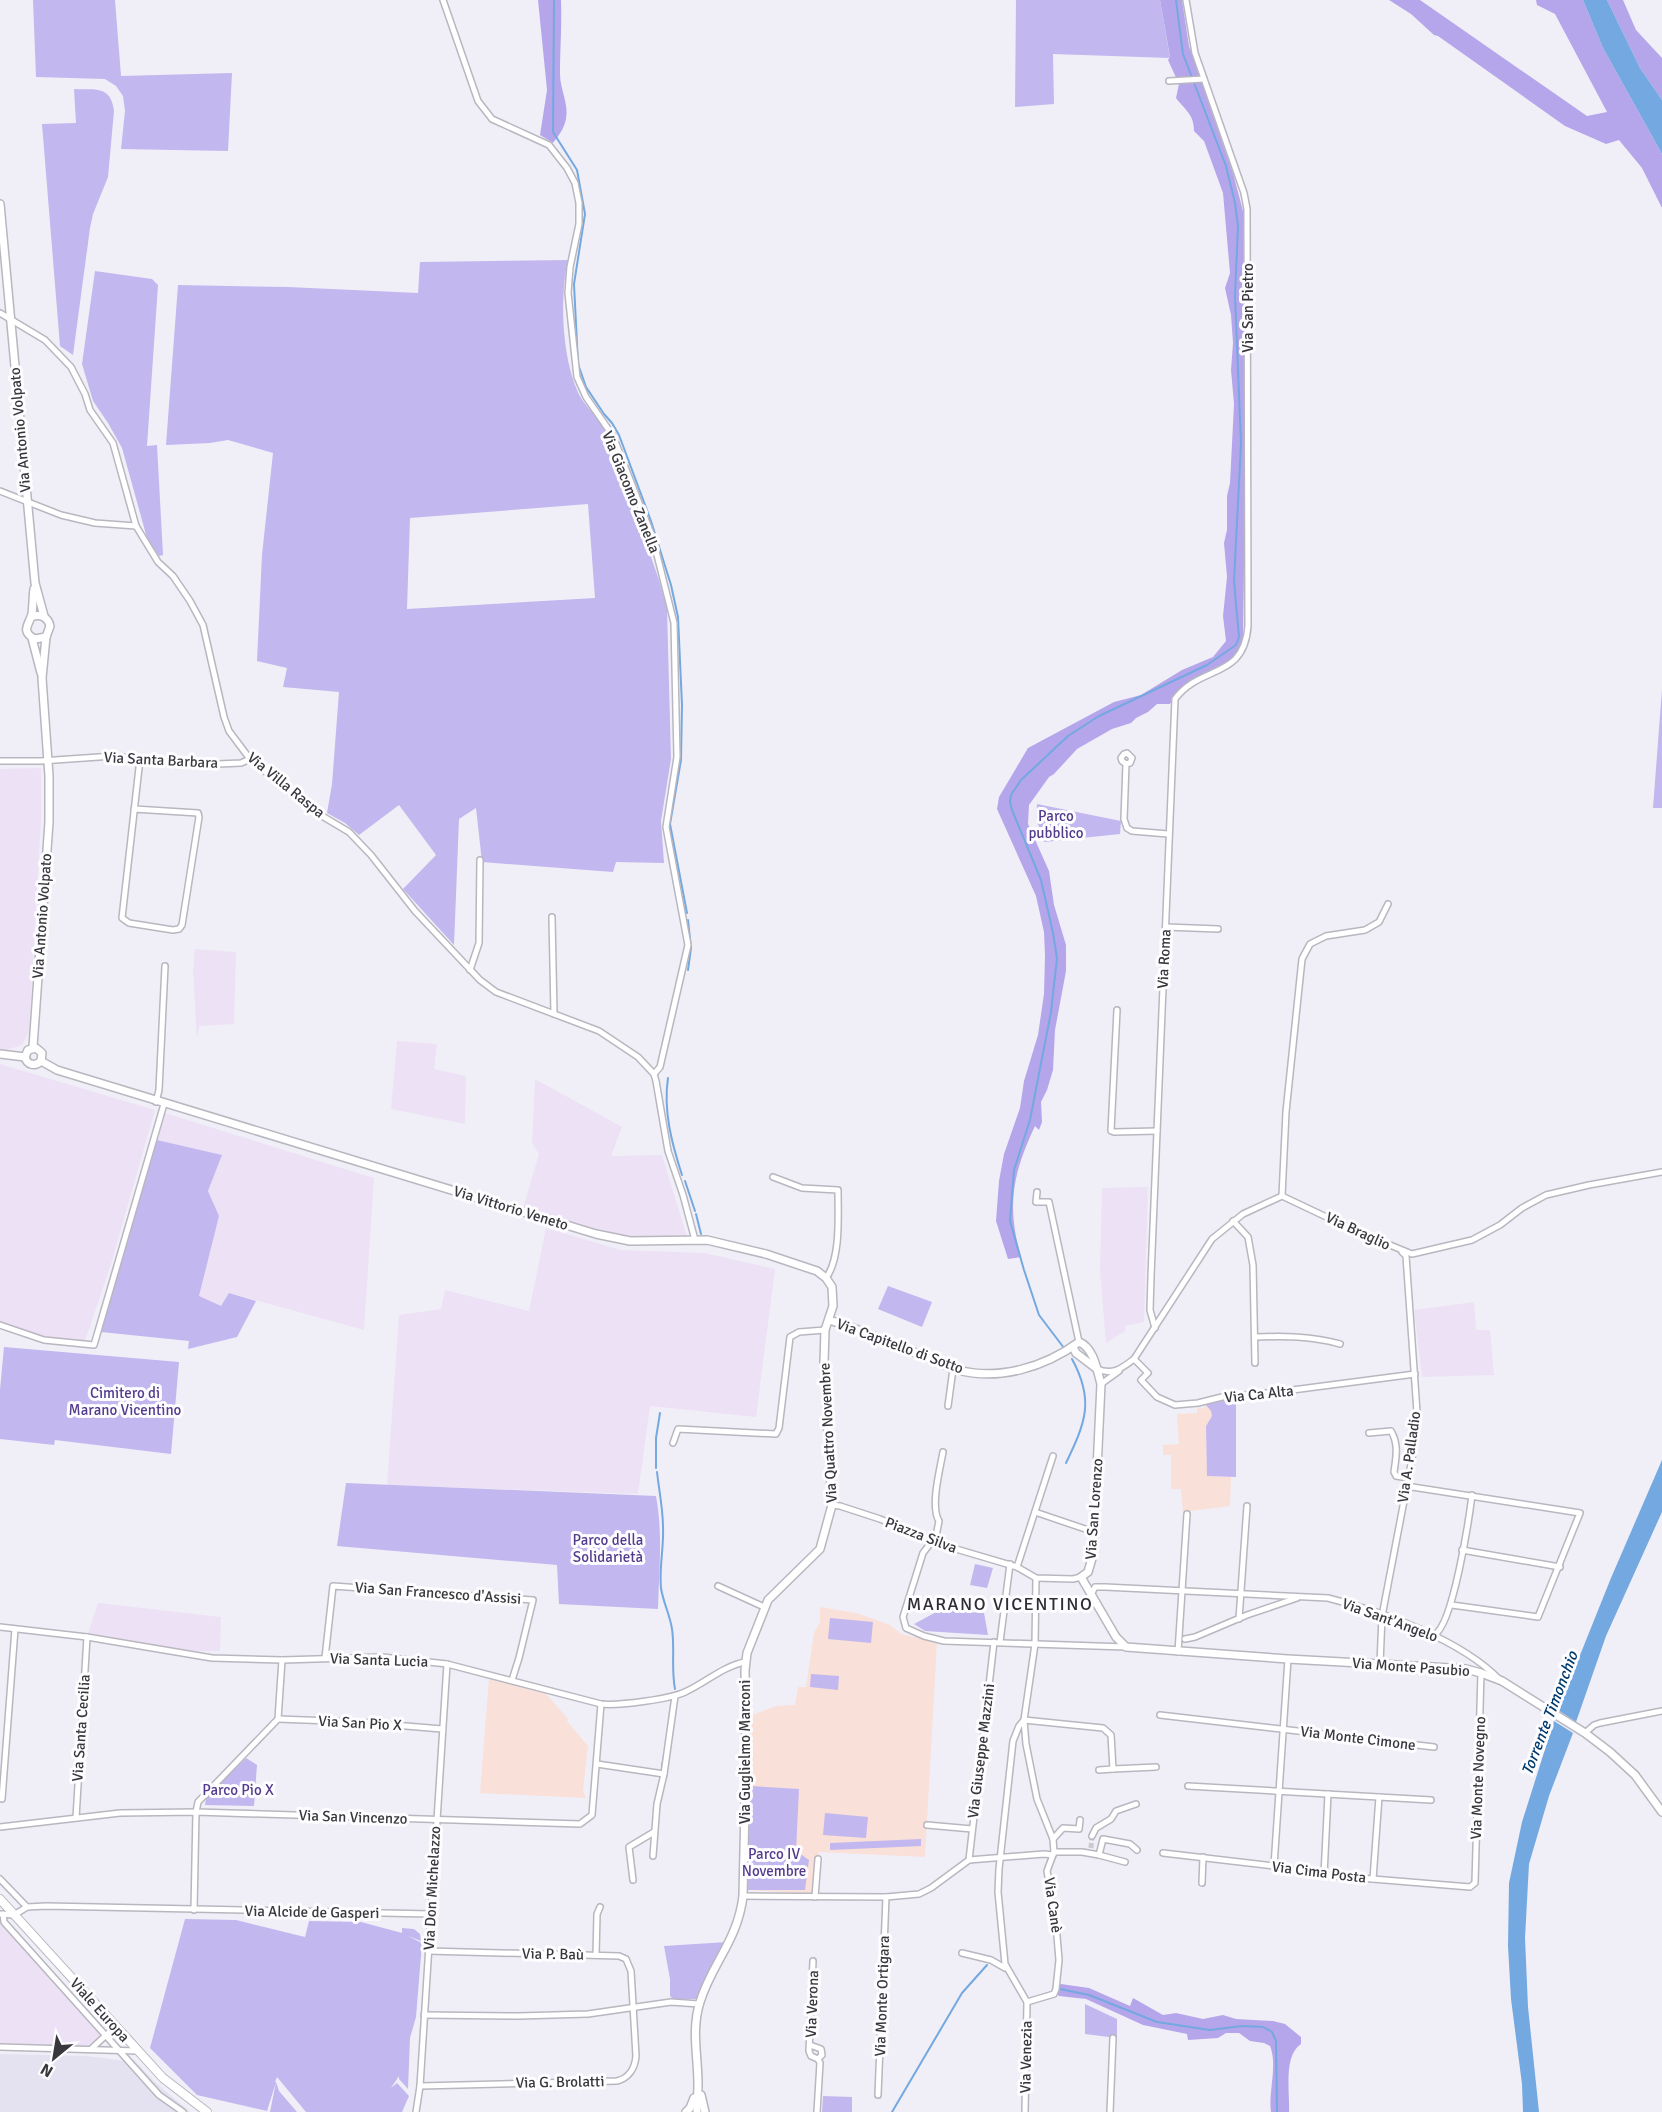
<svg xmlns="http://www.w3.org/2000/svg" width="1662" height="2112" font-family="Signika,sans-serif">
<rect width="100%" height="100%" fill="#f0eff7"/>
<polygon fill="#e4e1f1" points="0,2054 87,2056 125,2061 133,2059 155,2082 190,2112 0,2112"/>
<g fill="#ede1f5">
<polygon points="41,768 41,820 29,1032 22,1045 4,1051 0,1050 0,769"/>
<polygon points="195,949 236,952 234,1024 199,1026 197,1040 193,970"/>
<polygon points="397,1041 437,1044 434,1069 466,1076 465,1124 391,1109"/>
<polygon points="0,1064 155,1110 111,1264 84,1344 39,1337 0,1323"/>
<polygon points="535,1079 622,1127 611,1156 662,1155 688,1240 624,1237 523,1208 539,1154 532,1143"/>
<polygon points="165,1113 374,1178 364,1330 230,1293 221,1306 199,1297 218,1216 208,1191 222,1155 157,1140"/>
<polygon points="1148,1187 1144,1322 1125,1326 1125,1331 1106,1343 1100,1271 1102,1188"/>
<polygon points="546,1228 621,1250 705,1253 775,1269 756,1417 650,1406 638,1494 387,1485 399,1315 441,1309 445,1290 529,1311"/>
<polygon points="1474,1302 1476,1330 1490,1330 1494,1375 1422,1377 1414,1310"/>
<polygon points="98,1603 221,1617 220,1651 194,1651 146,1645 88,1633"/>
<polygon points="0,1923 10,1932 108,2032 86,2046 0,2043"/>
</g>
<g fill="#f9e0d9">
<polygon points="1206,1405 1211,1411 1212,1416 1206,1426 1207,1476 1231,1477 1230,1506 1183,1512 1181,1489 1171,1489 1171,1455 1163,1455 1163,1445 1179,1444 1177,1414 1197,1413 1197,1407 1203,1409"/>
<polygon points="820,1607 856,1613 890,1625 901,1634 937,1642 925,1857 819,1852 816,1894 748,1890 750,1786 749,1716 776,1706 795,1705 798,1687 806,1687 814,1633 820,1622"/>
<polygon points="489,1679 546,1694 568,1719 567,1721 588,1746 583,1791 586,1798 480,1793"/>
</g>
<g fill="#c3b7ef" fill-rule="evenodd">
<polygon points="33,0 115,0 121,76 232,73 228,151 121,149 125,111 123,96 116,86 105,79 36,77"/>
<polygon points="1016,0 1160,0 1170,58 1053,54 1054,104 1015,107"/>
<path d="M74,89C95,90 111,85 114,111L108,177L93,214L90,228L73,355L60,346L42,124L76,123Z"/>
<path d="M568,260C559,299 562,363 581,398C588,409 598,417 604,428C608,433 610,439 612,445L659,580L667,609L671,759L661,821L664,863L616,862L613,872L482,862L476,808L459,819L454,945L403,889L436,855L399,805L359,835L345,823L327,813L332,784L339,692L283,687L287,668L257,661L262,555L273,453L228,440L210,443L166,445L178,285L288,287L418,293L420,262ZM588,504L595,598L407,609L410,518Z"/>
<polygon points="95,271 152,279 158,285 147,446 157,445 163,555 159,556 147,538 122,448 108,423 93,401 82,364"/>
<polygon points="1662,689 1662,808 1653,808"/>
<polygon points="1037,804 1121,821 1120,834 1044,842 1036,818"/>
<polygon points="157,1140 222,1155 208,1191 219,1216 199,1296 221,1306 229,1293 256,1301 237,1337 188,1349 189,1341 101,1332"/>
<polygon points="888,1286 932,1302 922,1327 878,1309"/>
<polygon points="4,1347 179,1362 171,1454 55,1440 54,1445 0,1439 0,1390"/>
<polygon points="1236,1398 1236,1477 1207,1476 1206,1426 1212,1416 1211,1411 1206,1405 1208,1401"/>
<path d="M346,1483L656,1496C663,1533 659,1571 658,1609L559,1604L557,1565L337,1546Z"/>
<polygon points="975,1564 993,1568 987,1588 970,1585"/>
<polygon points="940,1610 984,1613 988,1635 925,1631 914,1624"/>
<polygon points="830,1618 873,1622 871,1643 828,1639"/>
<polygon points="811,1674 839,1676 838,1690 810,1687"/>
<polygon points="246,1758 257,1765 254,1806 205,1805 206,1798"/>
<polygon points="750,1786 799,1789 796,1851 809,1860 805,1890 748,1890"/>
<polygon points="825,1813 868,1817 866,1838 823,1835"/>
<polygon points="921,1839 921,1846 830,1850 830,1843"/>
<polygon points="185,1919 236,1920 305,1937 309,1921 361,1922 402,1933 402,1928 414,1929 420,1934 421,1941 408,1936 422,1943 416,2017 410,2038 408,2089 399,2079 399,2076 391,2088 397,2083 409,2096 402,2112 306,2112 277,2077 275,2082 276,2082 279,2091 297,2112 270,2112 276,2082 267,2111 197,2095 150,2048"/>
<polygon points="727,1942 696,1999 673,1999 670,1996 670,1979 664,1946"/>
<polygon points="1085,2004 1117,2019 1117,2038 1085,2034"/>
<polygon points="823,2096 852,2097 852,2112 822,2112"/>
</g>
<g fill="#b5a6eb">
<path d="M538,0H561C562,25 560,49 560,74C560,90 569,103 566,119C564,129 559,135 553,143L540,135L547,90Z"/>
<path d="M1160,0H1182L1189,46L1233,173L1243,211L1246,428L1243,638L1239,651L1234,658L1182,687L1176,692L1170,704H1157L1148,712L1136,718L1131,723L1112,729L1077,749L1054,774L1049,777L1029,805L1028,824L1049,871L1054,905L1066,945V971L1055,1030L1053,1070L1047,1090L1041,1102L1042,1122L1039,1130L1035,1126C1013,1173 1006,1205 1021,1257L1008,1259L996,1221L999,1181L1004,1154L1020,1108L1024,1081L1038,1035L1044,994L1045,956L1044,932L1036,896L997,809L999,797L1028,748L1114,702L1141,695L1182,670L1213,657L1226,641L1223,616L1227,577L1224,543L1227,530V496L1230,483L1234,404L1231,370L1233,343L1231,315L1225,288L1230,273L1223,193L1204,141L1194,131C1194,114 1185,110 1176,98L1179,84L1168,60L1170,57Z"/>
<polygon points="1389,0 1420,0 1587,116 1607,112 1555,14 1537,5 1536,0 1583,0 1603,48 1662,154 1662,208 1642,168 1619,140 1606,144 1565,126 1438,36 1434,35 1411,14"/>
<polygon points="1607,0 1623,0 1636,30 1662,58 1662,100 1640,68"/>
<path d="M1061,1984L1089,1988L1130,2006L1133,1998L1163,2015L1176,2013L1203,2019L1223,2015L1236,2019L1273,2021L1285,2024L1301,2037V2044C1283,2056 1290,2092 1289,2112H1271C1268,2091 1278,2066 1270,2046L1264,2043L1250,2041L1239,2033H1226L1218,2038L1188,2040L1187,2034L1143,2025L1086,1999L1059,1996L1057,1993L1059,1985Z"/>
</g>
<g fill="#74a8e0">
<polygon points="1583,0 1607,0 1640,68 1662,100 1662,154 1603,48"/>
<polygon points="1662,1460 1662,1512 1606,1636 1576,1722 1558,1710 1611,1578"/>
<polygon points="1554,1721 1573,1733 1549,1796 1529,1864 1525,1938 1528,2007 1539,2112 1523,2112 1522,2084 1511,1999 1508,1946 1509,1883 1522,1822"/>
</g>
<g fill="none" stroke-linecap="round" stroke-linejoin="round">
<g stroke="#74a8e0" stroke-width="2">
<polyline points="554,0 553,132 577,170 585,214 574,284 578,364 586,387 604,414 612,423 619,435 651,521 671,585 678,617 682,705 681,760 670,824 687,913"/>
<polyline points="688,920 691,948 688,970"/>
<path d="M668,1078C663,1111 672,1144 682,1175"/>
<polyline points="685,1181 695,1211"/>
<polyline points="696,1214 701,1234"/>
<polyline points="1064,1348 1039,1315 1024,1270 1010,1221 1014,1170 1030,1120 1051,1012 1057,958 1053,933 1041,880 1012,810 1010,802 1011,795 1021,780 1068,736 1099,716 1207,665 1236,645 1239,637 1234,581 1241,444 1235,296 1238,226 1235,203 1226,166 1183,54 1176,0"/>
<path d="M1066,1463C1085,1423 1095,1401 1072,1359"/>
<polyline points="656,1468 656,1438 660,1413"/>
<path d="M657,1472C659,1490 663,1509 663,1527C664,1547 659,1568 661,1588C663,1602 670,1615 672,1629C675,1648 671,1669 675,1689"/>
<polyline points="662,1766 665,1751"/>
<polyline points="1060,1989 1089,1995 1157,2022 1210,2030 1242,2026 1263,2027 1272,2032 1276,2041 1277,2112"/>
<polyline points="892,2112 962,1993 987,1965"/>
</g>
<polyline stroke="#cbcad1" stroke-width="5" stroke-dasharray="5 2.5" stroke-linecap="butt" points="1091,1848 1092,1836"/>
<defs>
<g id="minor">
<polyline points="443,0 478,101 492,119 549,145 567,168 575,183 579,203 579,224 570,267 568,293 577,377 586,397 613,436 653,539 674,623 677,757 666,827 688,945 660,1067 654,1074"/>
<polyline points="1169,81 1204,79"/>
<polyline points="0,313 45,340 71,367 85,394 90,410 113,443 136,526 158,562 173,576 190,601 203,625 224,717 229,731 250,759 312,810 349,832 371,855 415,911 480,980 496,992 599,1031 638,1057 654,1074 656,1081 668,1151 683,1195 695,1240"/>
<polyline points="0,491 61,515 95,523 136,526"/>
<polyline points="0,761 41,761 113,756 178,764 218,764 241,763 250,759"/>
<polyline points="1126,764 1130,763 1132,758 1127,753 1124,754 1121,758 1122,761 1126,764 1124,819 1127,828 1132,831 1168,834"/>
<polyline points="134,809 198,813 199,817 182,925 179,929 173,930 129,923 122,918 140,759"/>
<polyline points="552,917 554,1014"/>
<polyline points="1166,927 1218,929"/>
<polyline points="470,970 479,943 480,860"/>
<polyline points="1117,1010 1111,1131 1114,1132 1157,1131"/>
<polyline points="156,1102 159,1090 165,966"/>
<path d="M773,1177L802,1188L838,1190C838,1215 841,1258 826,1278"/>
<polyline points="1037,1192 1036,1202 1049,1202 1079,1342"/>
<polyline points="1282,1196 1286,1112 1302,959 1310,944 1326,936 1365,930 1379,922 1388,904"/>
<polyline points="1233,1221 1248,1237 1253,1265 1255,1363"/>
<polyline points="0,1325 44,1340 94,1345 164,1104"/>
<path d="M1155,1328L1150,1310L1151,1276L1175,699C1201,664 1244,680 1248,626L1247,209L1244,193L1195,53L1186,0"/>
<path d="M1255,1337C1284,1336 1312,1336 1340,1344"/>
<polyline points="1134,1359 1148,1373 1141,1380 1157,1397 1175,1405 1198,1403 1222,1397 1277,1392 1415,1374"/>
<path d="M1097,1369C1113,1376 1122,1368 1134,1359L1212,1239L1243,1214L1282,1196L1358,1232L1412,1254L1472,1240L1500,1225L1522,1208L1546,1195L1589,1185L1662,1172"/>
<polyline points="1101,1384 1119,1371"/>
<polyline points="948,1406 953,1369"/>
<path d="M1369,1433L1391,1431C1399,1444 1396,1458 1394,1472L1396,1476L1408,1478"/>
<polyline points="673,1443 678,1429 776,1434 779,1428 790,1337 799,1332 825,1330"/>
<path d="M943,1452C940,1469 930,1507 939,1521L936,1536L923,1553L903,1617L906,1628L924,1636L944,1641L1126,1647"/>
<polyline points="1406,1486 1580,1513 1538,1617 1452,1605"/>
<polyline points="832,1505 840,1506 880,1519 946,1546 1017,1567 1036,1578 1073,1579 1081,1577"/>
<polyline points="1035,1512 1094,1532"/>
<polyline points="1462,1550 1560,1567"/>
<polyline points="1017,1567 1053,1456"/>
<polyline points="718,1586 764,1607"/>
<path d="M1091,1595L1095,1587H1105L1328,1598C1383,1612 1460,1639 1500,1680"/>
<polyline points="1239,1619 1247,1506"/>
<path d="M0,1627L87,1637L212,1658L282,1660L382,1657L447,1664L601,1704C617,1706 673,1699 687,1691C706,1682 724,1666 745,1662"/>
<path d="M1434,1635C1453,1626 1469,1519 1472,1495"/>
<polyline points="1185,1639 1195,1637 1247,1615 1297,1598"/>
<polyline points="1000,1642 1010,1564"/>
<polyline points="1178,1652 1187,1514"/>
<polyline points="325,1658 333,1586 533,1600 519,1658 512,1680"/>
<polyline points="1380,1664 1382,1616 1412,1459 1417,1412 1406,1256 1402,1252"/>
<polyline points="1160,1715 1434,1747"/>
<polyline points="278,1719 358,1722 442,1729"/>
<polyline points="1024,1720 1019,1726 1013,1741 999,1869 998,1892 1005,1964 1027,2002 1025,2112"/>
<polyline points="1024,1720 1103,1728 1111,1735 1113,1769 1099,1770"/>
<polyline points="1585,1733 1594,1725 1600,1723 1662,1711"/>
<polyline points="597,1764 664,1774 675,1696"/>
<polyline points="1113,1769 1156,1767"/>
<polyline points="1188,1786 1431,1800"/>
<polyline points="2,1799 15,1629"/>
<polyline points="76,1818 87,1637"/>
<polyline points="927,1825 972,1829"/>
<polyline points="0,1827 120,1813 196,1812 580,1824 592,1815 601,1704"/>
<polyline points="1092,1836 1096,1828 1111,1819 1116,1811 1136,1804"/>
<polyline points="1053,1839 1063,1828 1079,1829 1080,1820"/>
<polyline points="1054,1852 1082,1852 1099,1855 1103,1839 1130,1844 1137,1850"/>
<polyline points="1163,1853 1274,1866 1324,1875 1470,1887 1475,1883 1481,1673"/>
<polyline points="1099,1855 1125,1862"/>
<polyline points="653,1856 657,1804 664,1774"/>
<polyline points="969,1860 994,1642"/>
<polyline points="1274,1866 1288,1659"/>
<polyline points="1324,1875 1328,1794"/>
<polyline points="0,1879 27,1907"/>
<polyline points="1373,1879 1379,1797"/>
<polyline points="633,1880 629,1847 654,1832"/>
<polyline points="1202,1883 1203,1857"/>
<polyline points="743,1896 886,1897 919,1894 931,1888 969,1860 1044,1854 1053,1855"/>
<polyline points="815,1897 818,1859"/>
<polyline points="194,1910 196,1812 198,1802 278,1719 282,1660"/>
<polyline points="0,1914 14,1915 27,1907 46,1906 431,1914"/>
<polyline points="3,1914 4,1922 159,2095 183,2112"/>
<polyline points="962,1953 991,1960 1005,1968"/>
<polyline points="596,1955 597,1914 600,1907"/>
<polyline points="813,1961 809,2051 811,2056 818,2059 820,2063 817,2112"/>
<polyline points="1027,2002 1054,1994 1056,1989 1059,1960 1056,1924 1047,1871 1054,1852 1053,1839 1037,1799 1026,1744 1024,1720 1035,1644 1036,1578"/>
<polyline points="424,2015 519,2016 588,2014 671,2002 699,2004"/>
<polyline points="810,2045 821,2049 822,2055 818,2059"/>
<polyline points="0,2047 138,2051"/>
<polyline points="91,2049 115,2027"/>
<path d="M420,2086L617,2081C629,2078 635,2068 636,2056L631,1971L626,1959L619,1956L428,1951"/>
<polyline points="878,2095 886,1897"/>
<polyline points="416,2112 420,2086 447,1664"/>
<polyline points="1110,2112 1113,2038"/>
</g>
<g id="tertiary">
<polyline points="0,204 35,583 44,616"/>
<path d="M31,617C40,613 48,617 50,626L46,637L35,639C20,631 29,625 32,614C33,606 33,597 34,589"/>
<polyline points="32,638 41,673"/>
<polyline points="33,1047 49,822 49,776 42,678 46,637"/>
<polyline points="0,1054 25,1057"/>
<polyline points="25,1057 28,1050 36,1048 42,1053 41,1061"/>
<path d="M25,1057C27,1065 35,1067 41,1061"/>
<path d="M41,1061L57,1070L596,1234L630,1241L707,1240L766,1254L817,1271L826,1278L832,1287L833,1306L825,1330L824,1362L832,1505L820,1549L768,1600L747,1653L745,1670L746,1761L743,1896C738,1940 712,1963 700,2002C691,2030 698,2056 698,2084C698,2094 697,2103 697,2112"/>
<path d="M829,1320C863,1330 895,1345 928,1358C938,1361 948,1368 958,1370C999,1381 1045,1367 1079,1342C1094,1348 1097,1370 1101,1384L1093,1555L1088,1572L1081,1577L1116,1637L1126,1647L1288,1659L1433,1667L1466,1669L1481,1673L1502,1681L1585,1733L1610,1752L1635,1775L1662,1812"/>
<polyline points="1073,1347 1076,1353 1097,1369"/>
<polyline points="701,2095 705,2112"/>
<polyline points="686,2112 690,2108 694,2098"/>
</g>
<polyline id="secondary" points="0,1899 163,2078 207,2112"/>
</defs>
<use href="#minor" stroke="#b8b7bf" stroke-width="8"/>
<use href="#tertiary" stroke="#b8b7bf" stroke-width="10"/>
<use href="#secondary" stroke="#b8b7bf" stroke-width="10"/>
<use href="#minor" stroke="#fff" stroke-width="5"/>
<use href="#tertiary" stroke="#fff" stroke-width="7"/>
<use href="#secondary" stroke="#fff" stroke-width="8"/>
</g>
<g text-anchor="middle" stroke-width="6" stroke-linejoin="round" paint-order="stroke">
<g font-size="15" fill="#38373b" stroke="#fdfdff">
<text transform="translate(1248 308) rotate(-90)" y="5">Via San Pietro</text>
<text transform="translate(20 430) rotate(-95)" y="5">Via Antonio Volpato</text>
<text transform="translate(631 492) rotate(68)" y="5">Via Giacomo Zanella</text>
<text transform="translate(161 760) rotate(3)" y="5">Via Santa Barbara</text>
<text transform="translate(286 785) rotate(39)" y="5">Via Villa Raspa</text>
<text transform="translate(42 916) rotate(-86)" y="5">Via Antonio Volpato</text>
<text transform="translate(1164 959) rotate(-87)" y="5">Via Roma</text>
<text transform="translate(511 1208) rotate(17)" y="5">Via Vittorio Veneto</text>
<text transform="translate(1358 1231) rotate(25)" y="5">Via Braglio</text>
<text transform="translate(900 1346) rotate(20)" y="5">Via Capitello di Sotto</text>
<text transform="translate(1259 1394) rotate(-6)" y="5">Via Ca Alta</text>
<text transform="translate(828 1433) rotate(-93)" y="5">Via Quattro Novembre</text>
<text transform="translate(1409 1457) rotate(-82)" y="5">Via A. Palladio</text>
<text transform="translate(1094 1509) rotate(-86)" y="5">Via San Lorenzo</text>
<text transform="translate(921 1535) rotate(21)" y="5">Piazza Silva</text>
<text transform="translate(438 1593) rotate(4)" y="5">Via San Francesco d'Assisi</text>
<text transform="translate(1390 1620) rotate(20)" y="5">Via Sant'Angelo</text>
<text transform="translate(379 1660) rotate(2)" y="5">Via Santa Lucia</text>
<text transform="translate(1411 1667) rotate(4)" y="5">Via Monte Pasubio</text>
<text transform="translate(360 1723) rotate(3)" y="5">Via San Pio X</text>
<text transform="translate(81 1728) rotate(-86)" y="5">Via Santa Cecilia</text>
<text transform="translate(1358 1738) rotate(7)" y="5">Via Monte Cimone</text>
<text transform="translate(981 1751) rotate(-83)" y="5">Via Giuseppe Mazzini</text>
<text transform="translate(745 1752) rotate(-90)" y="5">Via Guglielmo Marconi</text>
<text transform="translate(1478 1778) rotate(-88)" y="5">Via Monte Novegno</text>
<text transform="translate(353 1817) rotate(2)" y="5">Via San Vincenzo</text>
<text transform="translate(1319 1872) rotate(7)" y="5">Via Cima Posta</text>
<text transform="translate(432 1888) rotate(-87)" y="5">Via Don Michelazzo</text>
<text transform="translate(1053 1905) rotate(82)" y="5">Via Canè</text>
<text transform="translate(312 1912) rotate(1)" y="5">Via Alcide de Gasperi</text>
<text transform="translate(553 1954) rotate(1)" y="5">Via P. Baù</text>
<text transform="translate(882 1996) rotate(-88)" y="5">Via Monte Ortigara</text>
<text transform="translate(812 2004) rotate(-88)" y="5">Via Verona</text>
<text transform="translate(100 2010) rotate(48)" y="5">Viale Europa</text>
<text transform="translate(1026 2057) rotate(-89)" y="5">Via Venezia</text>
<text transform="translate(560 2082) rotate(-1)" y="5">Via G. Brolatti</text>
</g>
<g font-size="15" fill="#533b8c" stroke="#fdfdff">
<text x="1056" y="821">Parco<tspan x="1056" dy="17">pubblico</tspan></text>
<text x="125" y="1398">Cimitero di<tspan x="125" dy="17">Marano Vicentino</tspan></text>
<text x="608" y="1545">Parco della<tspan x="608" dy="17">Solidarietà</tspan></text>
<text x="238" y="1795">Parco Pio X</text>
<text x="774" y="1859">Parco IV<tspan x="774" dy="17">Novembre</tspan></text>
</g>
<g font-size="16" font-style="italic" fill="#00396b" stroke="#fdfdff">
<text transform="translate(1549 1713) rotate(-69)" y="6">Torrente Timonchio</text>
</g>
<g font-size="18" letter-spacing="1.5" fill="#2e2d34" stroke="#fdfdff">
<text x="1000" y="1610">MARANO VICENTINO</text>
</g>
</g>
<g transform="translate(54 2058) rotate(210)" stroke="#fdfdff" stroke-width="4.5" paint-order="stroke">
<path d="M0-4.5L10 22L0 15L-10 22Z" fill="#38373b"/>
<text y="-9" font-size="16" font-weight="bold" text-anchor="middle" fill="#38373b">N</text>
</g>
</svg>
